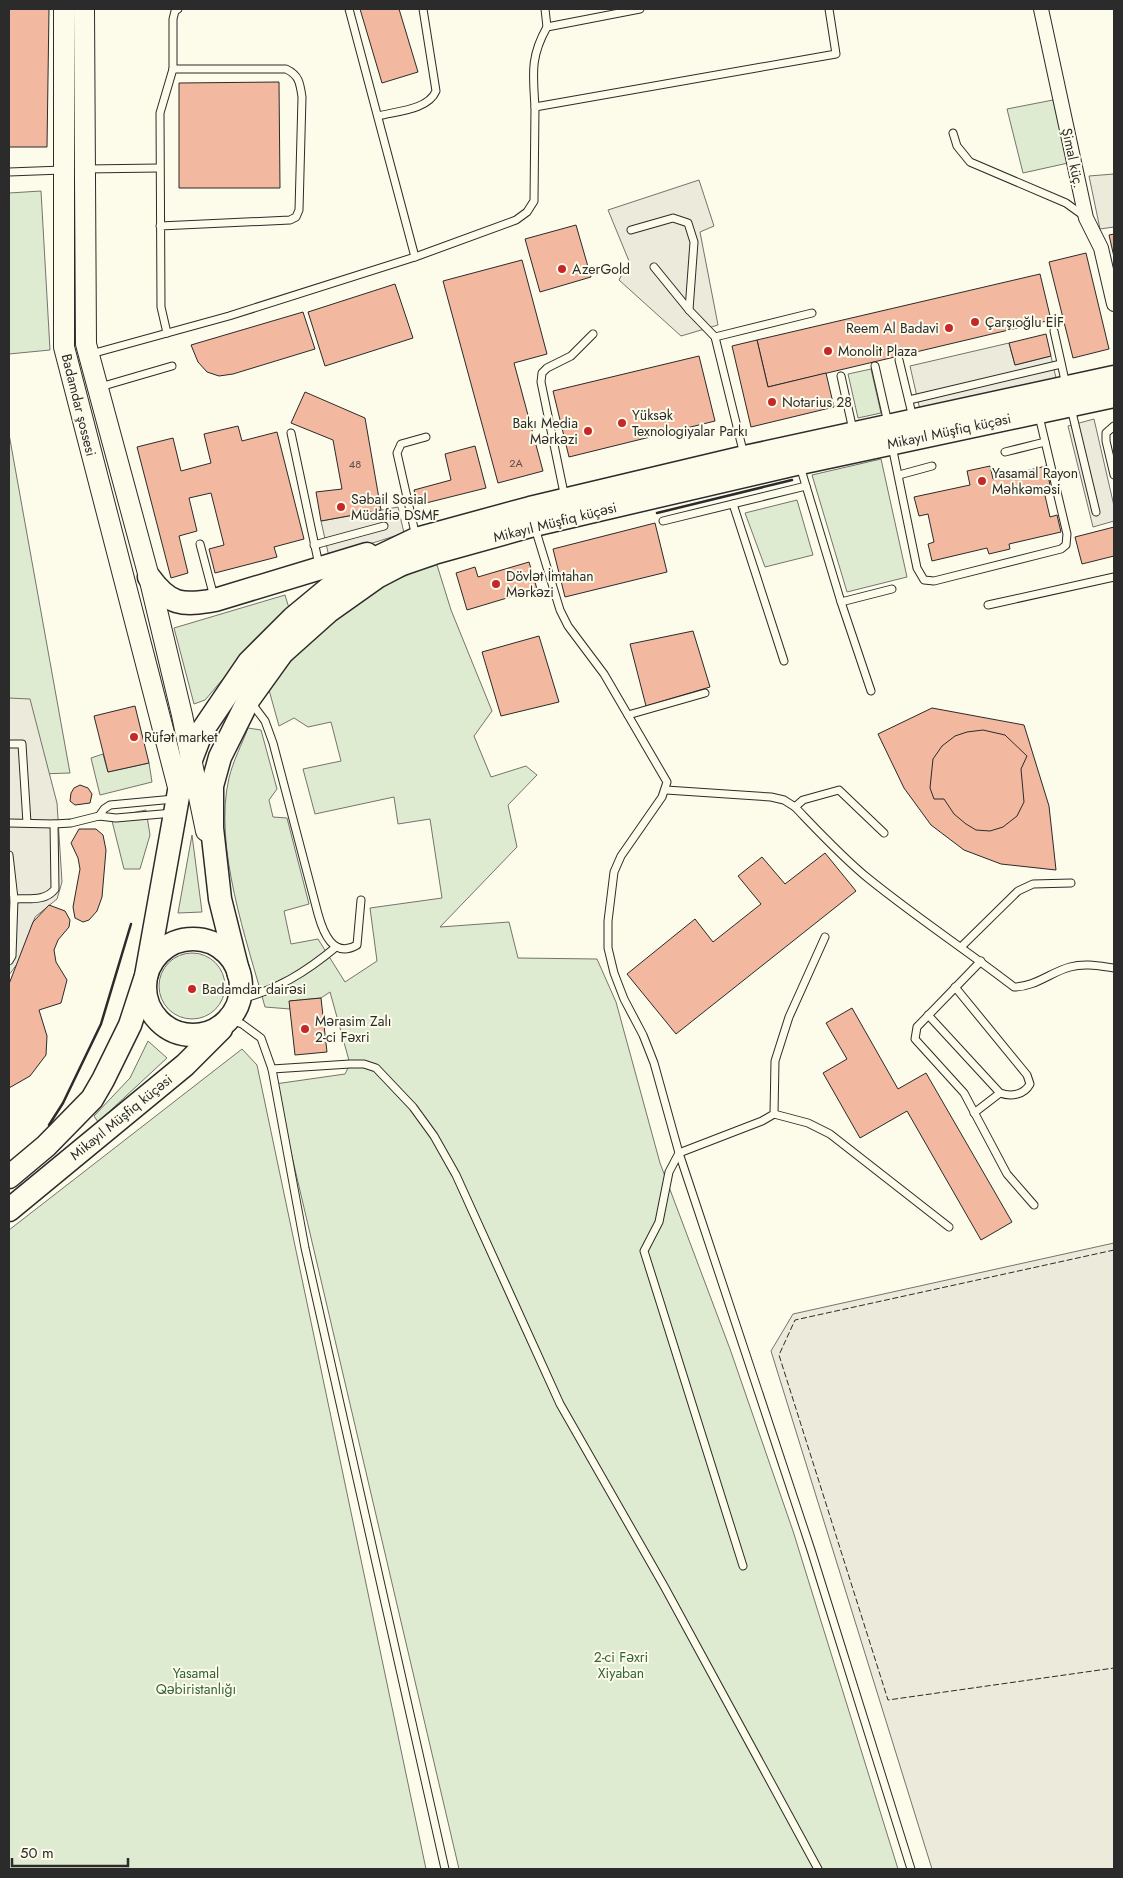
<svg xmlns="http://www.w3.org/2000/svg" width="1123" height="1878" font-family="Jost,sans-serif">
<rect width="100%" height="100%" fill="#fdfbea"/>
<g fill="#deebd1" stroke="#74746e">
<polygon points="1053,100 1068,163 1023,173 1007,109"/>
<polygon points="41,191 50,350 9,354 9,193"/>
<polygon points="871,369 881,413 858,418 848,374"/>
<polygon points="9,434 70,773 9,775"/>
<polygon points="881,459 907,577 847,592 812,475"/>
<polygon points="797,500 813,555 765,567 745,513"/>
<path d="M437,565L451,610L492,711L474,736L491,777L526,766L537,775L508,805L517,847L440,927L509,922L518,958L597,959L616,1002L660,1163L730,1349L793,1531L898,1869H459L275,1084L345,1074L350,1064L330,992L321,998L290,1001V1009L265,1007C247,941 213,846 229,778C233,761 242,744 248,728L261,730L277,789L269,800L273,817L287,818L309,904L284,911L291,944L318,939L345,982L377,961L370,908L442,898L430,819L398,824L394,797L315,814L303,769L341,761L331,722L308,727L294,718L279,726L269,690C292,653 338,615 374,592C393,579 416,572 437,565Z"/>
<polygon points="285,595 289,608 247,651 205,700 194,704 174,628"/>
<polygon points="103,754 108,772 149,763 152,782 100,795 91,758"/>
<polygon points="146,810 150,835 140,869 124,869 111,817"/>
<polygon points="192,835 202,912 178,913"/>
<circle cx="192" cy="986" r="33"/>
<polygon points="148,1041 167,1058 98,1122 94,1116 130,1078"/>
<polygon points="242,1049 257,1065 426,1869 9,1869 9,1230"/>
</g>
<g fill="#eceadb" stroke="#74746e">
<polygon points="1114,174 1114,227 1100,229 1089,176"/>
<polygon points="699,180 714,226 700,232 718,325 681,336 619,280 629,261 608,210"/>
<polygon points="1009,343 1015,365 1051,356 1056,378 920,410 910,366"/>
<polygon points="1094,419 1114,506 1114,521 1093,527 1068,426"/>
<polygon points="398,507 404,533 329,557 321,521"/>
<polygon points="9,698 30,699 57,803 62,882 57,899 35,917 20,960 9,975"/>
<polygon points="1114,1243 1114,1869 932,1869 771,1351 793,1314"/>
</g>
<g fill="#f2b8a0" stroke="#2b2b2b">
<polygon points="9,9 49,9 47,147 9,147"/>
<polygon points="360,9 399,9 418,72 382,83"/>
<polygon points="279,82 280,188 179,188 179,83"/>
<polygon points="576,225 591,277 540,292 525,239"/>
<polygon points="1114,234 1114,257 1109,235"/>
<polygon points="1086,253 1109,349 1073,358 1049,262"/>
<polygon points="522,260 547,354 514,363 543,471 498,483 443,281"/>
<polygon points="1040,274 1051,320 768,387 757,340"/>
<polygon points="395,284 413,338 325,366 308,312"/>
<polygon points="303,312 315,349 233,374 219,376 207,372 198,362 191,345"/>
<polygon points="1046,334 1051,356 1015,365 1009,343"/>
<polygon points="757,340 768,387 826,373 834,407 751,427 732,346"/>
<polygon points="699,356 715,421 569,457 553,391"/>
<polygon points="305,392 365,418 381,510 321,521 316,492 342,489 333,440 291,423"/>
<polygon points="238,426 242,441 277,432 304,539 274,547 277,557 215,573 209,549 224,545 211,493 189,498 197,531 179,536 188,573 171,578 137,447 173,438 181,471 211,463 204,434"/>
<polygon points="475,446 486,488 418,505 414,490 451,480 445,454"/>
<polygon points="990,466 993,479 1046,466 1050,485 1043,487 1050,517 1057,515 1061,532 1009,544 1010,549 989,554 987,548 932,561 928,544 934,542 928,514 919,516 914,497 970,485 967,471"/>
<polygon points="655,523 667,572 565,597 553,549"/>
<polygon points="1114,527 1114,556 1082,564 1075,537"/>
<polygon points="529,562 537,589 467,610 456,573 475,567 478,577"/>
<polygon points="693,631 710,687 646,706 630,644"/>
<polygon points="539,636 559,702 501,716 482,652"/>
<polygon points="135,706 149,763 108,772 94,716"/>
<polygon points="932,708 1024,725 1049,806 1056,870 1001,864 964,850 931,825 904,788 878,734"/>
<polygon points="983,730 1005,735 1027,756 1021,769 1024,802 1017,816 1003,827 990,831 976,830 966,824 954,814 944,799 934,799 930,788 933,759 942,746 955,736 967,732"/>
<polygon points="80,785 88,788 92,794 90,803 75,805 70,801 71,793 74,788"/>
<polygon points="79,829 96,829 103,835 106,850 102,897 97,911 89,920 83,922 75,918 73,907 80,869 78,858 71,843"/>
<polygon points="825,853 856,891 676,1034 627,974 695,919 713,942 761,904 738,876 762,857 785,884"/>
<polygon points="49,905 65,911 70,920 69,927 58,940 54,950 56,962 67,980 61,1003 39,1010 47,1036 46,1055 30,1076 9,1088 9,984 33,922"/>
<polygon points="321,998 327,1052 295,1055 289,1001"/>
<polygon points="852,1008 898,1089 926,1073 1012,1222 981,1240 907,1111 860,1138 823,1073 847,1059 826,1023"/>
</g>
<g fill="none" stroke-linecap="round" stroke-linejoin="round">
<defs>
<g id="lane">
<polyline points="349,9 415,257"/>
<polyline points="545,9 547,27"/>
<polyline points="173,69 173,19 175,11 178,9"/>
<path d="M535,107C533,74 530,57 547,27L640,9"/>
<path d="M378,116C397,111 428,110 436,91L423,9"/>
<polyline points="953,133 957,146 970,162 1066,203 1084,216"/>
<polyline points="86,169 159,168"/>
<polyline points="9,172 62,170"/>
<path d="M160,226L290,220L296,217L299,210L302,97C300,83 299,75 286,69H173L160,113L161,307L167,333"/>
<polyline points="631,230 673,218 688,223 694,242 689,310"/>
<polyline points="654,267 689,310 715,337 744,455"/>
<polyline points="1054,331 1066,385"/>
<polyline points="715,337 812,313"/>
<polyline points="91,354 229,316 415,257 516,220 527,212 534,201 535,107 836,54 829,9"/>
<polyline points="899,360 913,418"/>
<polyline points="875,366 888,423"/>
<polyline points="841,376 853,430"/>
<polyline points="100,387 172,366"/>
<polyline points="909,400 1061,364"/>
<polyline points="1071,408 1096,512"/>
<polyline points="1114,426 1106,433 1106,441 1114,475"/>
<polyline points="291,433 319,565"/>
<polyline points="892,446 917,568 924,580 934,581 1061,549 1066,545 1067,534 1039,416"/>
<polyline points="1005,452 1045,442"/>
<polyline points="800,466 841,602 871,691"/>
<polyline points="899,475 932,466"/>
<polyline points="565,498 541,382 542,373 547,368 571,356 593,334"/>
<polyline points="733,504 784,661"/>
<polyline points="663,521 806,486"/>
<polyline points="535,528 560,610 568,626 604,674 667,782 662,797 621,856 614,872 608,921 608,948 614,973 624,999 643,1035 654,1063 679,1153 811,1550 911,1869"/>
<polyline points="416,537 397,453 401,444 426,437"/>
<polyline points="200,544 214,597"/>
<polyline points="314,545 384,526"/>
<polyline points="841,602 892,589"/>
<polyline points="988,605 1114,577"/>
<path d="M250,701L265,721L273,743L318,914C323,932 333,959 357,945L361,900"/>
<polyline points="628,715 705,693"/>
<polyline points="9,744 22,744 27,823"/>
<path d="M666,790L771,797L784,800L795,807C819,832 843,858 869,879C916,917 966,950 1014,987C1035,987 1051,972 1070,967C1085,963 1099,966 1114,968"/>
<polyline points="795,807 803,800 839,790 884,833"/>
<polyline points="99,816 104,809 110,805 174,799"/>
<polyline points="9,823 54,824 71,823 99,816 116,818 173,813"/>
<polyline points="9,855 14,899 12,956 9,961"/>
<path d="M14,899C28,898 45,902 55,889L54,824"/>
<polyline points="961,947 1018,891 1033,884 1071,883"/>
<polyline points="981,961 917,1027 915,1039 964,1093 1007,1174 1034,1205"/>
<path d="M238,1000C277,990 306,972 336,947"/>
<path d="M928,1015L1000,1093C1011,1097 1024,1095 1030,1084L1027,1075L955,987"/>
<polyline points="229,1019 242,1024 261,1038 272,1069 305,1248 445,1869"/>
<polyline points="272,1069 350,1064 364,1064 376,1068 413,1107 434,1136 456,1175 560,1404 664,1586 818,1869"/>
<polyline points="974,1113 1000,1093"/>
<polyline points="774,1114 808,1123 830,1134 949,1227"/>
<polyline points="743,1566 644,1251 659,1222 669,1172 679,1153 762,1121 774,1114 775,1061 789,1017 825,937"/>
</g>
<polyline id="street" points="1041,9 1086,218 1101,248 1114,304"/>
<g id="secondary">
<polyline points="64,9 64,347 179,791"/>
<polyline points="84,9 86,344 149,577 182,715 206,831"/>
</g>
<g id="primary">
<path d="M149,577C169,605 182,606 215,600L367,554"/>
<circle cx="193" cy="987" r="48"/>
<polyline points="239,975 220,899 212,828 212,786 220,757 249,699 282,653 329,611 377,577 402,564 434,553 534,525 800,463 1114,396"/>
<polyline points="9,1177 46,1146 92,1099 103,1080 130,1025 146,976 179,791 202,731 249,662 293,618 334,584 370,561 416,539 530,508 745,457 1114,377"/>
<polyline points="9,1210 185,1065 221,1029"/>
</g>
</defs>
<use href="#lane" stroke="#2b2b2b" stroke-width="9"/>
<use href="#street" stroke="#2b2b2b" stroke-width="16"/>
<use href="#secondary" stroke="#2b2b2b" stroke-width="22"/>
<use href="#primary" stroke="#2b2b2b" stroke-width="25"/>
<use href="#lane" stroke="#fdfbea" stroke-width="7"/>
<use href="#street" stroke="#fdfbea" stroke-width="14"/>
<use href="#secondary" stroke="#fdfbea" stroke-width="20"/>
<use href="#primary" stroke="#fdfbea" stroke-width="22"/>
<polyline stroke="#2b2b2b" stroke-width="1" stroke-dasharray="6 2.5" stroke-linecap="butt" points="1114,1250 795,1320 779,1355 888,1700 1114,1668"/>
<g stroke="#2b2b2b" stroke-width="2.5">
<polyline points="657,513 792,480"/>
<polyline points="49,1125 63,1103 101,1024 131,924"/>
</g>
</g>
<g fill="#c62828" stroke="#fdfbea" stroke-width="2">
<circle cx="562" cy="269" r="5"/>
<circle cx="975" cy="322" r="5"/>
<circle cx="949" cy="328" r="5"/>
<circle cx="828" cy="351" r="5"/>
<circle cx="772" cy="402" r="5"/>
<circle cx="622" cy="423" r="5"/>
<circle cx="588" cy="431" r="5"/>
<circle cx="982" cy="481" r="5"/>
<circle cx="341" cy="507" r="5"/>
<circle cx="496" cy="584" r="5"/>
<circle cx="134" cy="737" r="5"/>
<circle cx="192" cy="989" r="5"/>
<circle cx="305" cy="1029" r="5"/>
</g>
<g text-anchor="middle" stroke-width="4" stroke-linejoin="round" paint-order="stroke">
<g font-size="11" fill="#5d4e48">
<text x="516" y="467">2А</text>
<text x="355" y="468">48</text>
</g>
<g font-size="14" fill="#2b2b2b" stroke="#fdfbea">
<text transform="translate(1073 158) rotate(78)" y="5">Şimal küç.</text>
<text transform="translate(79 405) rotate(76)" y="5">Badamdar şossesi</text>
<text transform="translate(949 431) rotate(-12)" y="5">Mikayıl Müşfiq küçəsi</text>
<text transform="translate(555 522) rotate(-14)" y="5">Mikayıl Müşfiq küçəsi</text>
<text transform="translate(121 1117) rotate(-39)" y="5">Mikayıl Müşfiq küçəsi</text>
</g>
<g font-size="14" fill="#2b2b2b" stroke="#fdfbea" text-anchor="start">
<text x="572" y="274">AzerGold</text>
<text x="985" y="327">Çarşıoğlu EİF</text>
<text x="939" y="333" text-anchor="end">Reem Al Badavi</text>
<text x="838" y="356">Monolit Plaza</text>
<text x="782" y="407">Notarius 28</text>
<text x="632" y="420">Yüksək<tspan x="632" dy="16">Texnologiyalar Parkı</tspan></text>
<text x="578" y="428" text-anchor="end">Bakı Media<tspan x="578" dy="16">Mərkəzi</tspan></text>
<text x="992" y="478">Yasamal Rayon<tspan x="992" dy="16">Məhkəməsi</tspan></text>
<text x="351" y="504">Səbail Sosial<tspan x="351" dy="16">Müdafiə DSMF</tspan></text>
<text x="506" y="581">Dövlət İmtahan<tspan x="506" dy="16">Mərkəzi</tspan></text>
<text x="144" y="742">Rüfət market</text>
<text x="202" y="994">Badamdar dairəsi</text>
<text x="315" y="1026">Mərasim Zalı<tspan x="315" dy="16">2-ci Fəxri</tspan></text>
</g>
<g font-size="14" fill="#34623c" stroke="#fdfbea">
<text x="621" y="1662">2-ci Fəxri<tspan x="621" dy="16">Xiyaban</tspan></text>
<text x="196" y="1678">Yasamal<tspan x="196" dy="16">Qəbiristanlığı</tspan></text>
</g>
</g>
<rect width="1123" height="1878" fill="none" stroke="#2b2b2b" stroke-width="20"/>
<path d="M12 1858v8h116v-8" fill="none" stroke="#2b2b2b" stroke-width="2.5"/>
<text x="20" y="1858" font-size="15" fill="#2b2b2b" stroke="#fdfbea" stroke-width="4" paint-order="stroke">50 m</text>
</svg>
